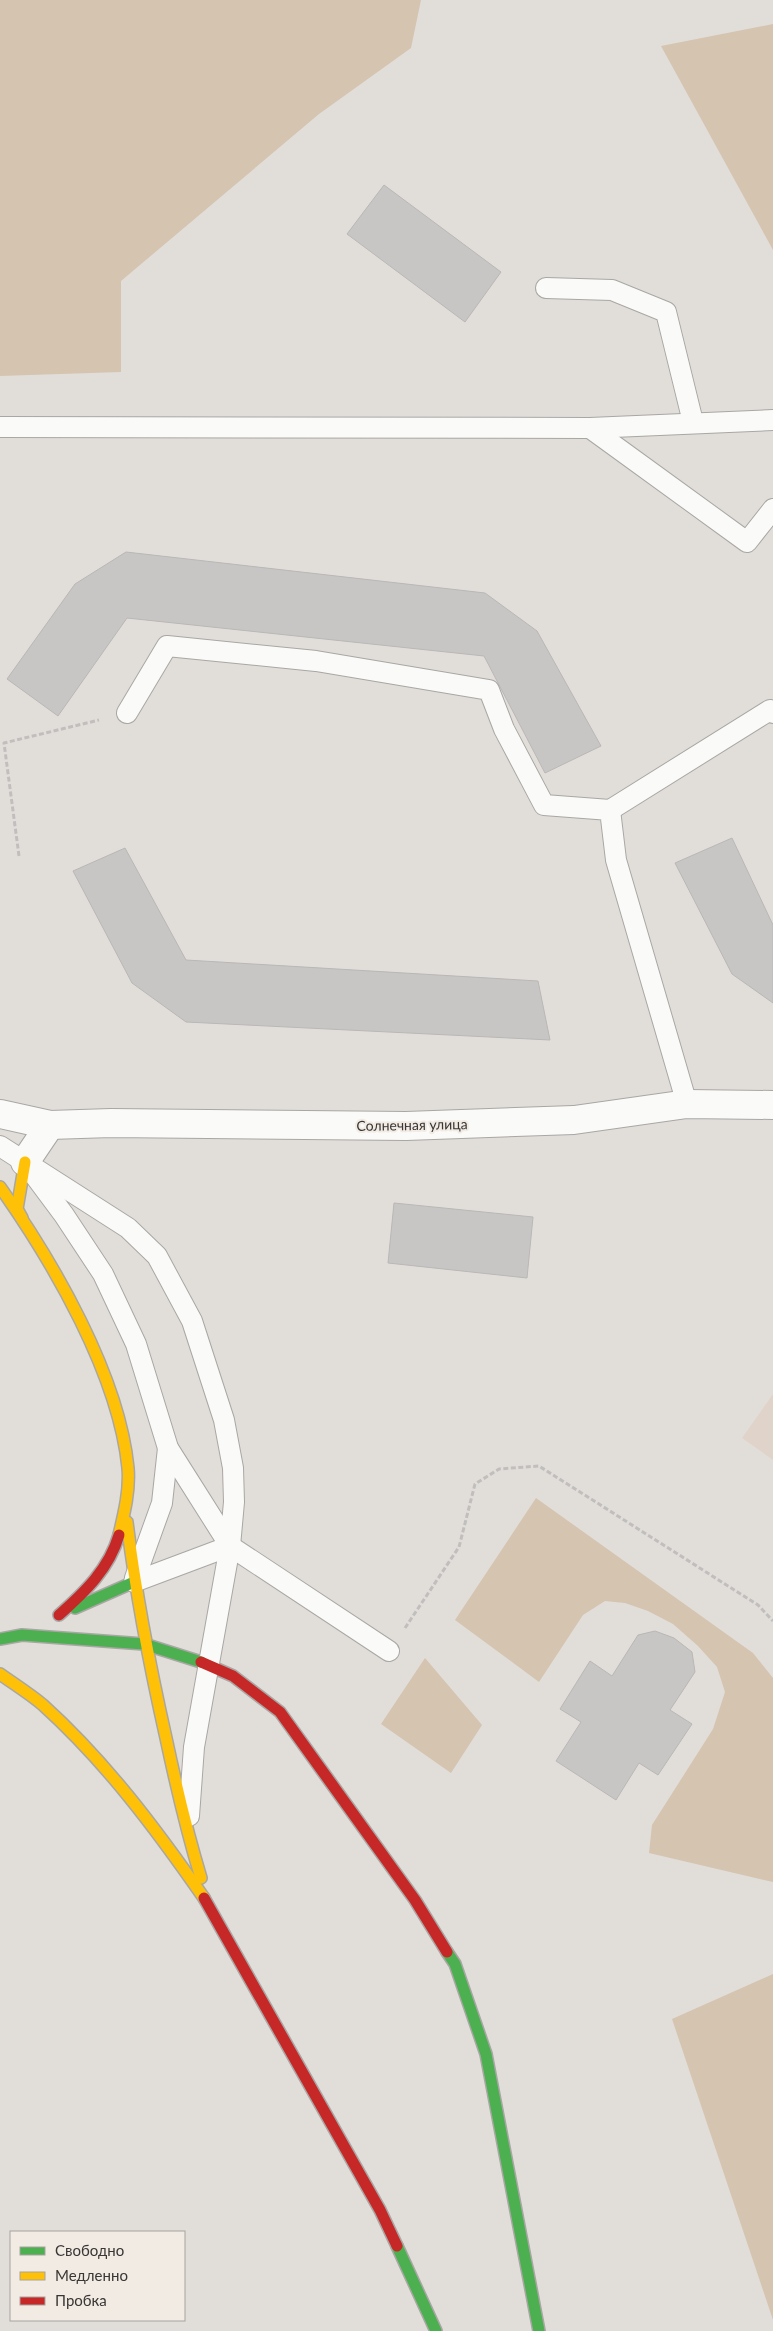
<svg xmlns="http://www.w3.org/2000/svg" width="773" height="2331" font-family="Lato,sans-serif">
<rect width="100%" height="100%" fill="#e1deda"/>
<polygon fill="#e0d4ca" points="773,1394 773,1460 742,1438"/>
<g fill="#d5c4b0">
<polygon points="0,0 421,0 411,48 319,114 121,281 121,372 0,376"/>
<polygon points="773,24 773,250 661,46"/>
<polygon points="536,1498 753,1653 773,1678 773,1882 649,1853 652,1825 713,1729 725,1692 717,1667 698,1646 673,1624 648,1611 625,1603 605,1601 583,1615 539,1682 455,1620"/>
<polygon points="425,1658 482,1725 451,1773 381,1724"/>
<polygon points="773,1974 773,2320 672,2019"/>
</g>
<g fill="#c8c6c5" stroke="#b9b7b7">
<polygon points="384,185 501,272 465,322 347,234"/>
<polygon points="126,552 485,593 537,631 601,746 545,773 484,656 127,618 58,716 7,679 75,584"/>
<polygon points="732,838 773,925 773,1003 732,974 675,863"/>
<polygon points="125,848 186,960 538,981 550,1040 186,1022 132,983 73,871"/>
<polygon points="394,1203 533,1217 527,1278 388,1263"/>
<polygon points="655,1631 674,1638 692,1652 695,1672 670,1710 692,1724 658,1775 639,1763 616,1800 556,1761 581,1722 560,1709 590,1661 612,1676 638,1635"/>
</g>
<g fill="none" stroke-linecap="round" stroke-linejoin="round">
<defs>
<g id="lane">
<polyline points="546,288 612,290 666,312 693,422"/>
<polyline points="0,427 590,428 773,420"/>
<polyline points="590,428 747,542 773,509"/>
<polyline points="127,713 167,646 316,661 489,690 504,729 544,805 610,810 616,860 687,1104"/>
<polyline points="610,810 770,710 773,713"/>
<polyline points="0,1146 128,1228 157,1256 192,1321 224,1420 233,1468 234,1502 230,1546 194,1747 189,1816"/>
<polyline points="32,1172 64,1215 103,1274 136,1344 168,1448 230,1546 389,1651"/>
<polyline points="135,1578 162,1503 168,1448"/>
<polyline points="134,1582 230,1546"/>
</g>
<g id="street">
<polyline points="0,1114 50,1125 111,1123 406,1126 574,1120 687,1104 773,1105"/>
<polyline points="25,1162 50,1125"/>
</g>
<g id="fast">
<polyline points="75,1608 134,1582"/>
<polyline points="0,1639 22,1635 144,1644 201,1662"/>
<polyline points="447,1952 455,1964 486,2054 539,2331"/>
<polyline points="397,2246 436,2331"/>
</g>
<g id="slow">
<path d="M0,1187C53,1262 119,1375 128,1468C130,1490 124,1514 119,1535"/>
<polyline points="22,1218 17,1209 25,1162"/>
<path d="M127,1522C136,1595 150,1667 166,1738C176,1785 187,1832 201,1878"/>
<path d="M0,1674C14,1684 30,1694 43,1705C106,1762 156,1829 204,1898"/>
</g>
<g id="jam">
<path d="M59,1615C85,1592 109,1569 119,1535"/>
<polyline points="201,1662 233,1676 280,1712 415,1900 447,1952"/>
<polyline points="204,1898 380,2210 397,2246"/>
</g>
</defs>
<use href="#lane" stroke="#a9a7a4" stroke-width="22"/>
<use href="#street" stroke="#a9a7a4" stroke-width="30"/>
<use href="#fast" stroke="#a9a7a4" stroke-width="14"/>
<use href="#slow" stroke="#a9a7a4" stroke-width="14"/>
<use href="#jam" stroke="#a9a7a4" stroke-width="14"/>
<g stroke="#c1bfbe" stroke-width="3" stroke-dasharray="5 2.5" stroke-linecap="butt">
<polyline points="19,856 4,743 99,720"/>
<polyline points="405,1628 459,1547 475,1484 499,1469 539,1466 758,1605 773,1621"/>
</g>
<use href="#lane" stroke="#fafaf9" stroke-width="20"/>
<use href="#street" stroke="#fafaf9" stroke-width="28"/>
<use href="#fast" stroke="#4caf50" stroke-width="11"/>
<use href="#slow" stroke="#ffc107" stroke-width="11"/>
<use href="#jam" stroke="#c62828" stroke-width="11"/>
</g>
<g text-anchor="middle" stroke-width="4" stroke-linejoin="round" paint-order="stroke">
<g font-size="14" fill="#393634" stroke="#f1ebe4">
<text transform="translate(412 1125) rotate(-1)" y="5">Солнечная улица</text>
</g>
</g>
<rect x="10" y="2231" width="175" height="90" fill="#f1ebe4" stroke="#a7a39e"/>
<rect x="20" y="2247" width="25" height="8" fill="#4caf50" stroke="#a7a39e"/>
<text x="55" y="2256" font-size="15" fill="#393634">Свободно</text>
<rect x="20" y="2272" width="25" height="8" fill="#ffc107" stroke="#a7a39e"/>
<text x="55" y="2281" font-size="15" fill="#393634">Медленно</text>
<rect x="20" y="2297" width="25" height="8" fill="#c62828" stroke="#a7a39e"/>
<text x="55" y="2306" font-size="15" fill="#393634">Пробка</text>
</svg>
